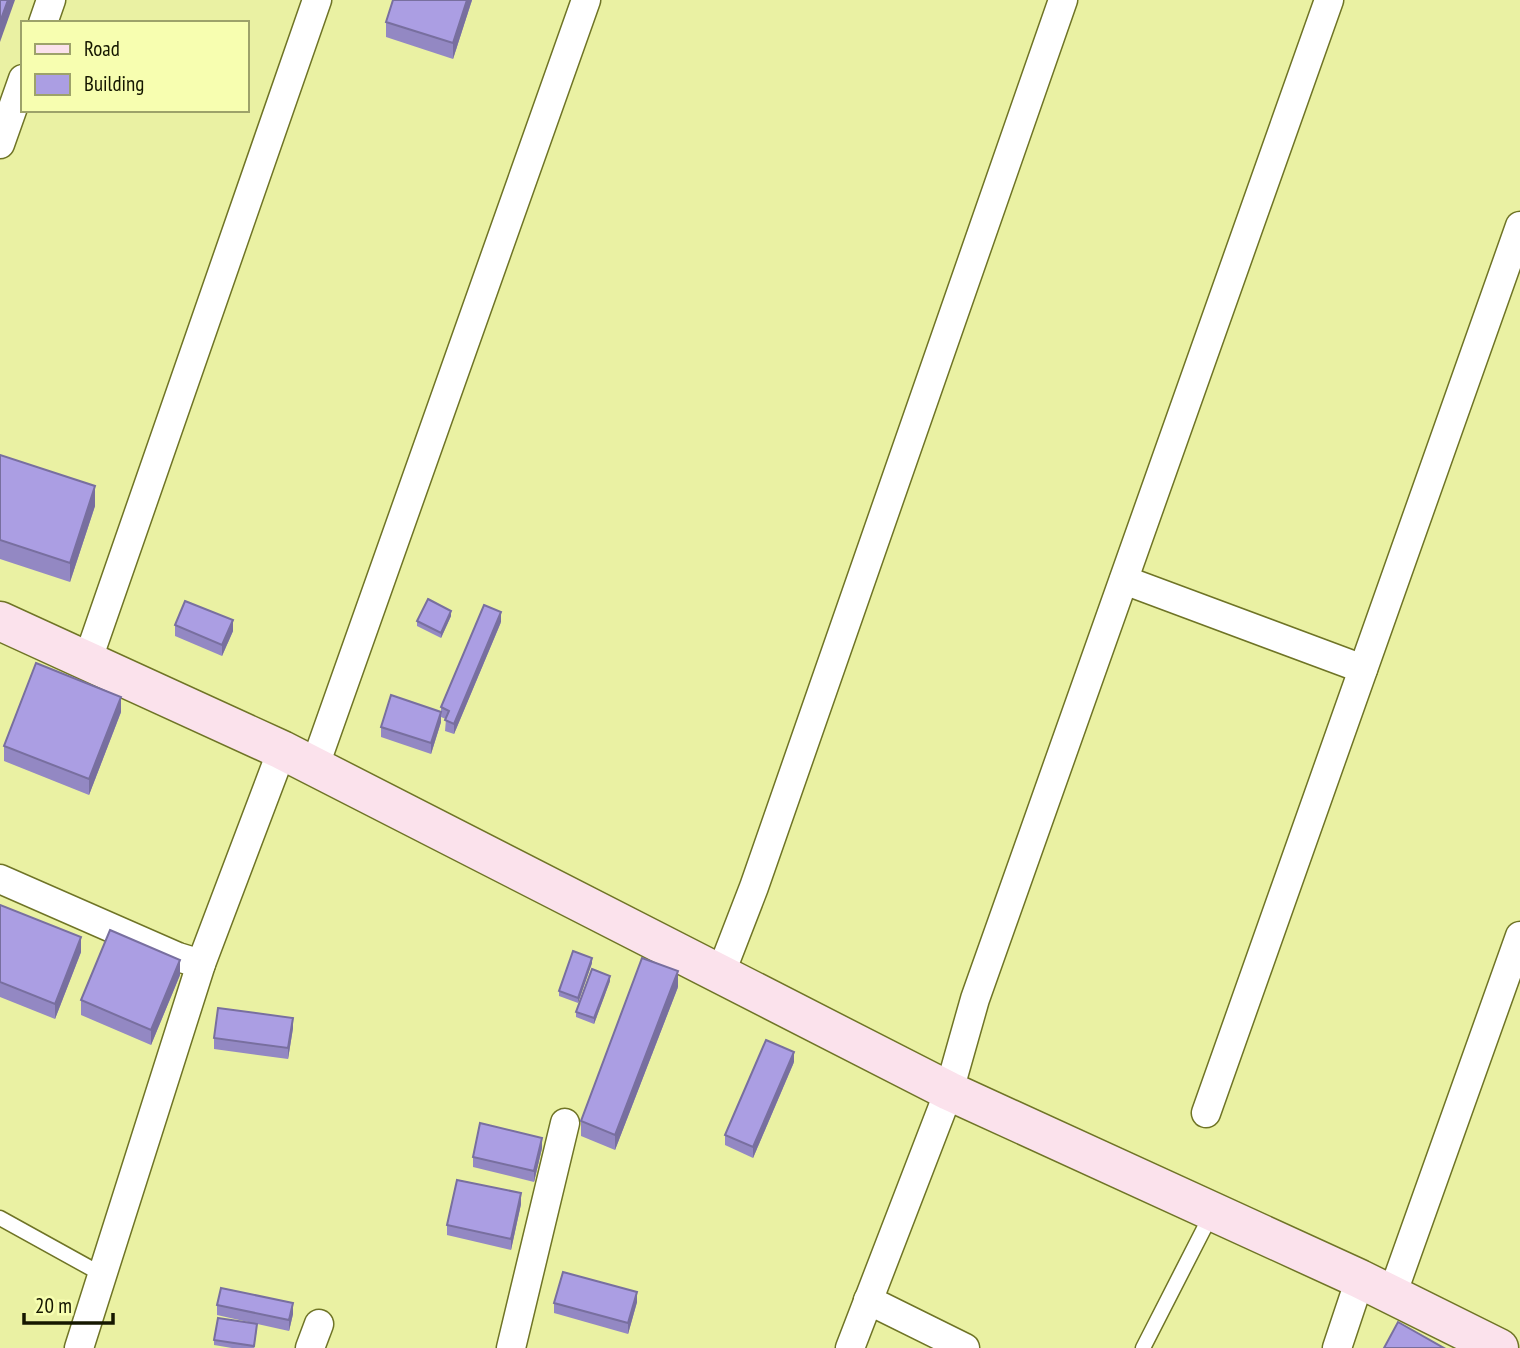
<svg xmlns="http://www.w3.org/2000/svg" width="1520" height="1348" font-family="'PT Sans Narrow',sans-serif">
<rect width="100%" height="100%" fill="#eaf1a3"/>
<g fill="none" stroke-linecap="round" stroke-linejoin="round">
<defs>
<g id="lane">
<polyline points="0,1218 103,1275"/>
<polyline points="1143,1348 1212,1213"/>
</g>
<g id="street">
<polyline points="43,23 51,0"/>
<polyline points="0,144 23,79"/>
<polyline points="1124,580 1363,669"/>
<polyline points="87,662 317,0"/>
<polyline points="314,768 586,0"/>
<polyline points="0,879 178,957 201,964"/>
<polyline points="720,975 754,887 1063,0"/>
<polyline points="1206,1113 1520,226"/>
<polyline points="1392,1295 1520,936"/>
<polyline points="868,1300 965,1348"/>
<polyline points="79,1348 201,964 282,750"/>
<polyline points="310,1348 319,1324"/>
<polyline points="511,1348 565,1123"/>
<polyline points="850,1348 949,1091 975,999 1329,0"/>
<polyline points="1337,1348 1360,1279"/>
</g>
<polyline id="secondary" points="0,621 282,750 949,1091 1360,1279 1499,1348"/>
</defs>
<use href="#lane" stroke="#6f7426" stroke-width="17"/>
<use href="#street" stroke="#6f7426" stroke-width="31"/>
<use href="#secondary" stroke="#6f7426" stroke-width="41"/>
<use href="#lane" stroke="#fff" stroke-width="14"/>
<use href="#street" stroke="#fff" stroke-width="28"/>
<use href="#secondary" stroke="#fbe2ec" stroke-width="38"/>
</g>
<g fill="#9388c3">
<polygon points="393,0 472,0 453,59 386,37 386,22"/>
<polygon points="0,455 95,506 70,582 0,559"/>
<polygon points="451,616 441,638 417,626 417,621"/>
<polygon points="501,622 454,734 445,731 446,719 441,717 441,707"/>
<polygon points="175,625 233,631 222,656 175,636"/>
<polygon points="121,712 89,795 4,761 4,746"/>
<polygon points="441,722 431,754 381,737 381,727"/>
<polygon points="0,905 81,952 55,1019 0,997"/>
<polygon points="592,963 578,1003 559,996 559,991"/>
<polygon points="180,975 151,1045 81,1015 81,1000"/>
<polygon points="610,981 594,1024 576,1017 576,1012"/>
<polygon points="678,987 615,1150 581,1136 581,1121"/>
<polygon points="293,1028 288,1059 214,1049 214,1038"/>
<polygon points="794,1062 753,1158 725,1145 725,1135"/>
<polygon points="542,1148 534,1182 473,1167 473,1157"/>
<polygon points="521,1204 511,1250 447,1235 447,1225"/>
<polygon points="637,1302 628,1334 554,1313 554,1303"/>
<polygon points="217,1305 293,1314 289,1331 217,1315"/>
<polygon points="257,1329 254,1348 232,1348 214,1345 214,1340"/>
</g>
<g fill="#786f9f">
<polygon points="8,0 15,0 0,42 0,22"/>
<polygon points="467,0 472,0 453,59 453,43"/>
<polygon points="95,486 95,506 70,582 70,563"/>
<polygon points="451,611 451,616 441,638 441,633"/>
<polygon points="501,612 501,622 454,734 454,724"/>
<polygon points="233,620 233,631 222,656 222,645"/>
<polygon points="121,697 121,712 89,795 89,779"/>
<polygon points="441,712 441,722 431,754 431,743"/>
<polygon points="81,937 81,952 55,1019 55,1004"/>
<polygon points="592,958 592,963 578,1003 578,998"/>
<polygon points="180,960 180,975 151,1045 151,1030"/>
<polygon points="678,971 678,987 615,1150 615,1135"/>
<polygon points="610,976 610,981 594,1024 594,1018"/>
<polygon points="293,1018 293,1028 288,1059 288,1048"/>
<polygon points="794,1052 794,1062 753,1158 753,1147"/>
<polygon points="542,1138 542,1148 534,1182 534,1171"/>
<polygon points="521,1193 521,1204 511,1250 511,1239"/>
<polygon points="637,1292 637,1302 628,1334 628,1323"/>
<polygon points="293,1303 293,1314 289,1331 289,1320"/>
</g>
<g fill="#ab9ee3" stroke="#786f9f" stroke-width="2">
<polygon points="0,0 8,0 0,22"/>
<polygon points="393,0 467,0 453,43 386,22"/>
<polygon points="0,455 95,486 70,563 0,540"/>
<polygon points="428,599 451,611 441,633 417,621"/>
<polygon points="185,601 233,620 222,645 175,625"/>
<polygon points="484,605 501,612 454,724 445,720 449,711 441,707"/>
<polygon points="36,663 121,697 89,779 4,746"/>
<polygon points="391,695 441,712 431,743 381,727"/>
<polygon points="0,905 81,937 55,1004 0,982"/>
<polygon points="110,930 180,960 151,1030 81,1000"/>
<polygon points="573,951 592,958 578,998 559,991"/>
<polygon points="642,958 678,971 615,1135 581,1121"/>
<polygon points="592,969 610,976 594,1018 576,1012"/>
<polygon points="218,1008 293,1018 288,1048 214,1038"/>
<polygon points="766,1040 794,1052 753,1147 725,1135"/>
<polygon points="480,1123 542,1138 534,1171 473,1157"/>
<polygon points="457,1180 521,1193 511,1239 447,1225"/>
<polygon points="563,1272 637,1292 628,1323 554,1303"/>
<polygon points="221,1288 293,1303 289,1320 217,1305"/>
<polygon points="218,1318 257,1324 254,1346 214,1340"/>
<polygon points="1398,1322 1444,1348 1384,1348"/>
</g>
<rect x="21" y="21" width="228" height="91" fill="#f7feb0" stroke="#9da26a" stroke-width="2"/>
<rect x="35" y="44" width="35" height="10" fill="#fbe2ec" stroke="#9da26a" stroke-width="2"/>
<text x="84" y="56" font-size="21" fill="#151700">Road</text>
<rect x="35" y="74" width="35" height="21" fill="#ab9ee3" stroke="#9da26a" stroke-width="2"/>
<text x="84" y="91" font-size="21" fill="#151700">Building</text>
<path d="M24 1313v10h89v-10" fill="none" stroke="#151700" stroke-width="3.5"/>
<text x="35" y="1313" font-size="21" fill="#151700" stroke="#f7feb0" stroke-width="5" paint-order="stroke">20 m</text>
</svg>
